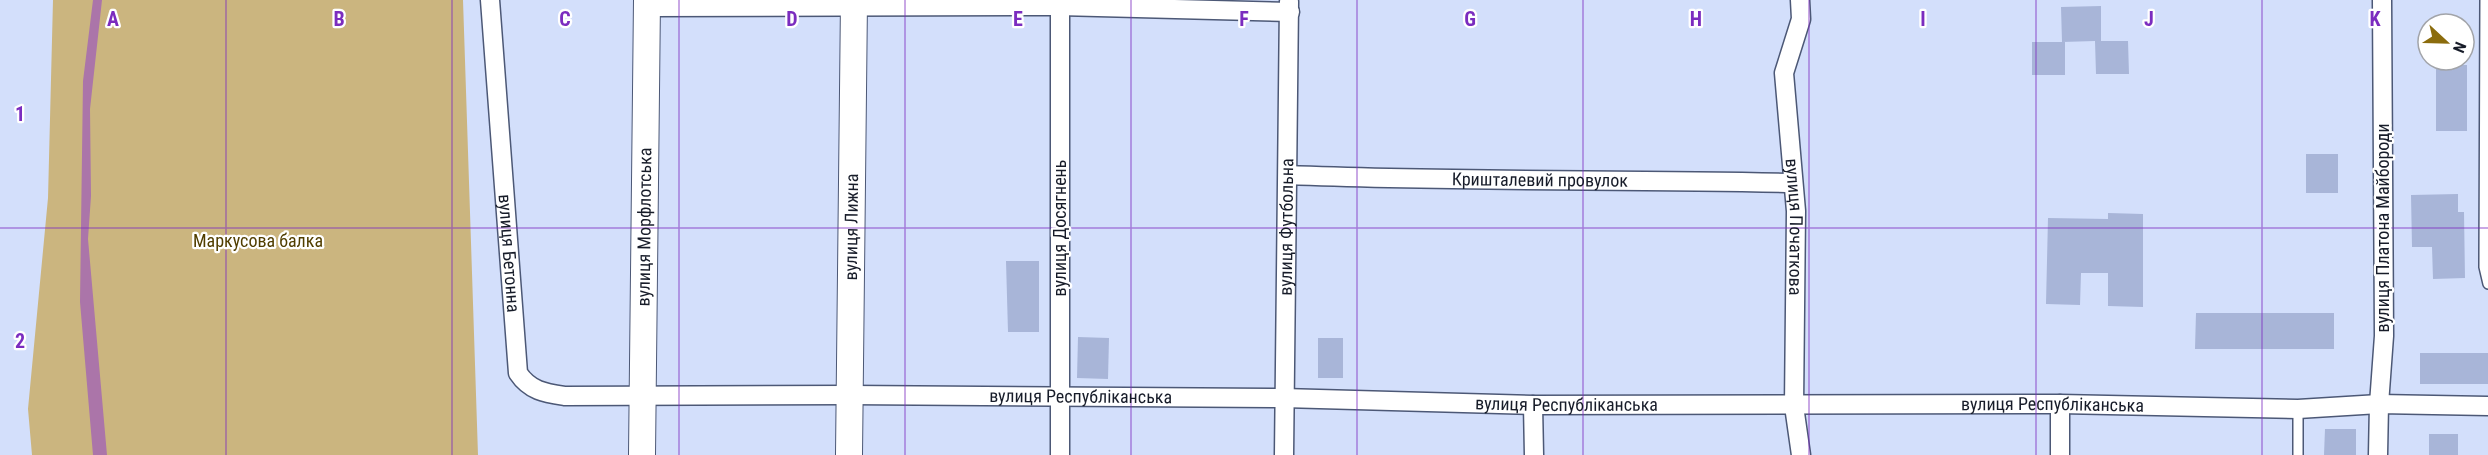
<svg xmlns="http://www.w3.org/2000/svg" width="2488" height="455" font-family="'Roboto Condensed',sans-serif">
<rect width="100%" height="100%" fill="#d3dffb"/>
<polygon fill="#cbb57f" points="53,0 463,0 478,455 32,455 28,409 48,198"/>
<polygon fill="#ab75a9" points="93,0 102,0 90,109 91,196 88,239 107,455 93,455 80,302 83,81"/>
<g fill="#a8b5d8">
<polygon points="2101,6 2101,41 2128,41 2129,74 2096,74 2095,41 2062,42 2061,7"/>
<rect x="2032" y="42" width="33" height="33"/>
<rect x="2436" y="65" width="31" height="66"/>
<rect x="2306" y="154" width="32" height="39"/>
<polygon points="2458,194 2458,212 2464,212 2465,278 2433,279 2432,247 2412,247 2411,195"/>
<polygon points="2108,213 2143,214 2143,307 2108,306 2108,273 2081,273 2080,305 2046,304 2048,218 2108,219"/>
<polygon points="1006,261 1039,261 1039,332 1008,332"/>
<polygon points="2196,313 2334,313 2334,349 2195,349"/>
<polygon points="1078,337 1109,338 1108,379 1077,378"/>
<rect x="1318" y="338" width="25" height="40"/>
<rect x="2420" y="353" width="68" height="31"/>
<polygon points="2325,429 2356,429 2356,455 2324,455"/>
<rect x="2429" y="434" width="29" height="21"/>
</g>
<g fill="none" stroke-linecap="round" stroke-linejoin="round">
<defs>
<g id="lane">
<polyline points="2485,0 2484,267 2488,284"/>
<polyline points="2298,455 2298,409"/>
</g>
<g id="street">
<path id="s1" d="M490,0L518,373C530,391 545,393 565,396L849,395L1283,398L1533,405L2060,404L2298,409L2379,404L2488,406"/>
<path id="s2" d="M1800,0L1801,19L1784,73L1796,211L1794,406L1801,455"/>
<polyline points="647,7 1059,6 1290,12"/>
<path id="s3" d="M1288,175C1456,182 1625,179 1793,183"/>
<polyline points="2060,404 2060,455"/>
<polyline points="1533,405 1534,455"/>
<polyline points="1060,455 1060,0"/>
<path id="s4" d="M1284,455L1289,2"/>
<polyline points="2378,455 2379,404 2384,336 2382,0"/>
</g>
<g id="secondary">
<path id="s5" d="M642,455L647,0"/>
<path id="s6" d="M849,455L854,0"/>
</g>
</defs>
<use href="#lane" stroke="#4c5876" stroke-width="12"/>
<use href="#street" stroke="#4c5876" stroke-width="21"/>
<use href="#secondary" stroke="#4c5876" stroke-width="28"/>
<use href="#lane" stroke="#fff" stroke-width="9"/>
<use href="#street" stroke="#fff" stroke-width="18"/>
<use href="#secondary" stroke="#fff" stroke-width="26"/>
</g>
<path fill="none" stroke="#7b2cbf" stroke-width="1.5" stroke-opacity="0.55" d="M226,0V455M452,0V455M679,0V455M905,0V455M1131,0V455M1357,0V455M1583,0V455M1809,0V455M2036,0V455M2262,0V455M0,228H2488"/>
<g text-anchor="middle" stroke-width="4.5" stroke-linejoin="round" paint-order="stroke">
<g font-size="18" fill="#171c29" stroke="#fff">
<text dy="6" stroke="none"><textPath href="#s3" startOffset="252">Кришталевий провулок</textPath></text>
<text dy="6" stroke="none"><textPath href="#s2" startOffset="230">вулиця Початкова</textPath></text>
<text dy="6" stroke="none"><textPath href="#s6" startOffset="228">вулиця Лижна</textPath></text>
<text dy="6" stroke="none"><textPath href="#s4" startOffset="228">вулиця Футбольна</textPath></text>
<text dy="6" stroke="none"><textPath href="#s5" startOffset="228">вулиця Морфлотська</textPath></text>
<text transform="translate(1060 228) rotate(-90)" y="6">вулиця Досягнень</text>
<text transform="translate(2383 228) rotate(-90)" y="6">вулиця Платона Майбороди</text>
<text dy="6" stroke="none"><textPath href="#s1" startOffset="254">вулиця Бетонна</textPath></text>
<text dy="6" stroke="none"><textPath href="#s1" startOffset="944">вулиця Республіканська</textPath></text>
<text dy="6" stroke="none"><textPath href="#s1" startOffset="1430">вулиця Республіканська</textPath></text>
<text dy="6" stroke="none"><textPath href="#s1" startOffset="1916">вулиця Республіканська</textPath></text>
</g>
<g font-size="18" fill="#513e00" stroke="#fff">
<text x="258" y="247">Маркусова балка</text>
</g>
</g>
<g font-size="20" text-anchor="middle" font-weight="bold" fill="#7b2cbf" stroke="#fff" stroke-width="4.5" stroke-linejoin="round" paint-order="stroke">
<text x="113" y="26">A</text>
<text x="339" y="26">B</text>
<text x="565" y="26">C</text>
<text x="792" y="26">D</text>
<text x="1018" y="26">E</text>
<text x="1244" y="26">F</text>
<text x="1470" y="26">G</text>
<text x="1696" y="26">H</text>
<text x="1923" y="26">I</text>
<text x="2149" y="26">J</text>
<text x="2375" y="26">K</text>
<text x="20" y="121">1</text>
<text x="20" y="348">2</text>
</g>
<g transform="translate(2446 42) rotate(112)"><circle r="28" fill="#ffffff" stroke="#a2a4a9" stroke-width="1.5"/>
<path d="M0-4.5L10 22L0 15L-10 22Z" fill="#8b6c0d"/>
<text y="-9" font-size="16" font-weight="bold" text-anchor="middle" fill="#171c29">N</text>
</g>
</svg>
